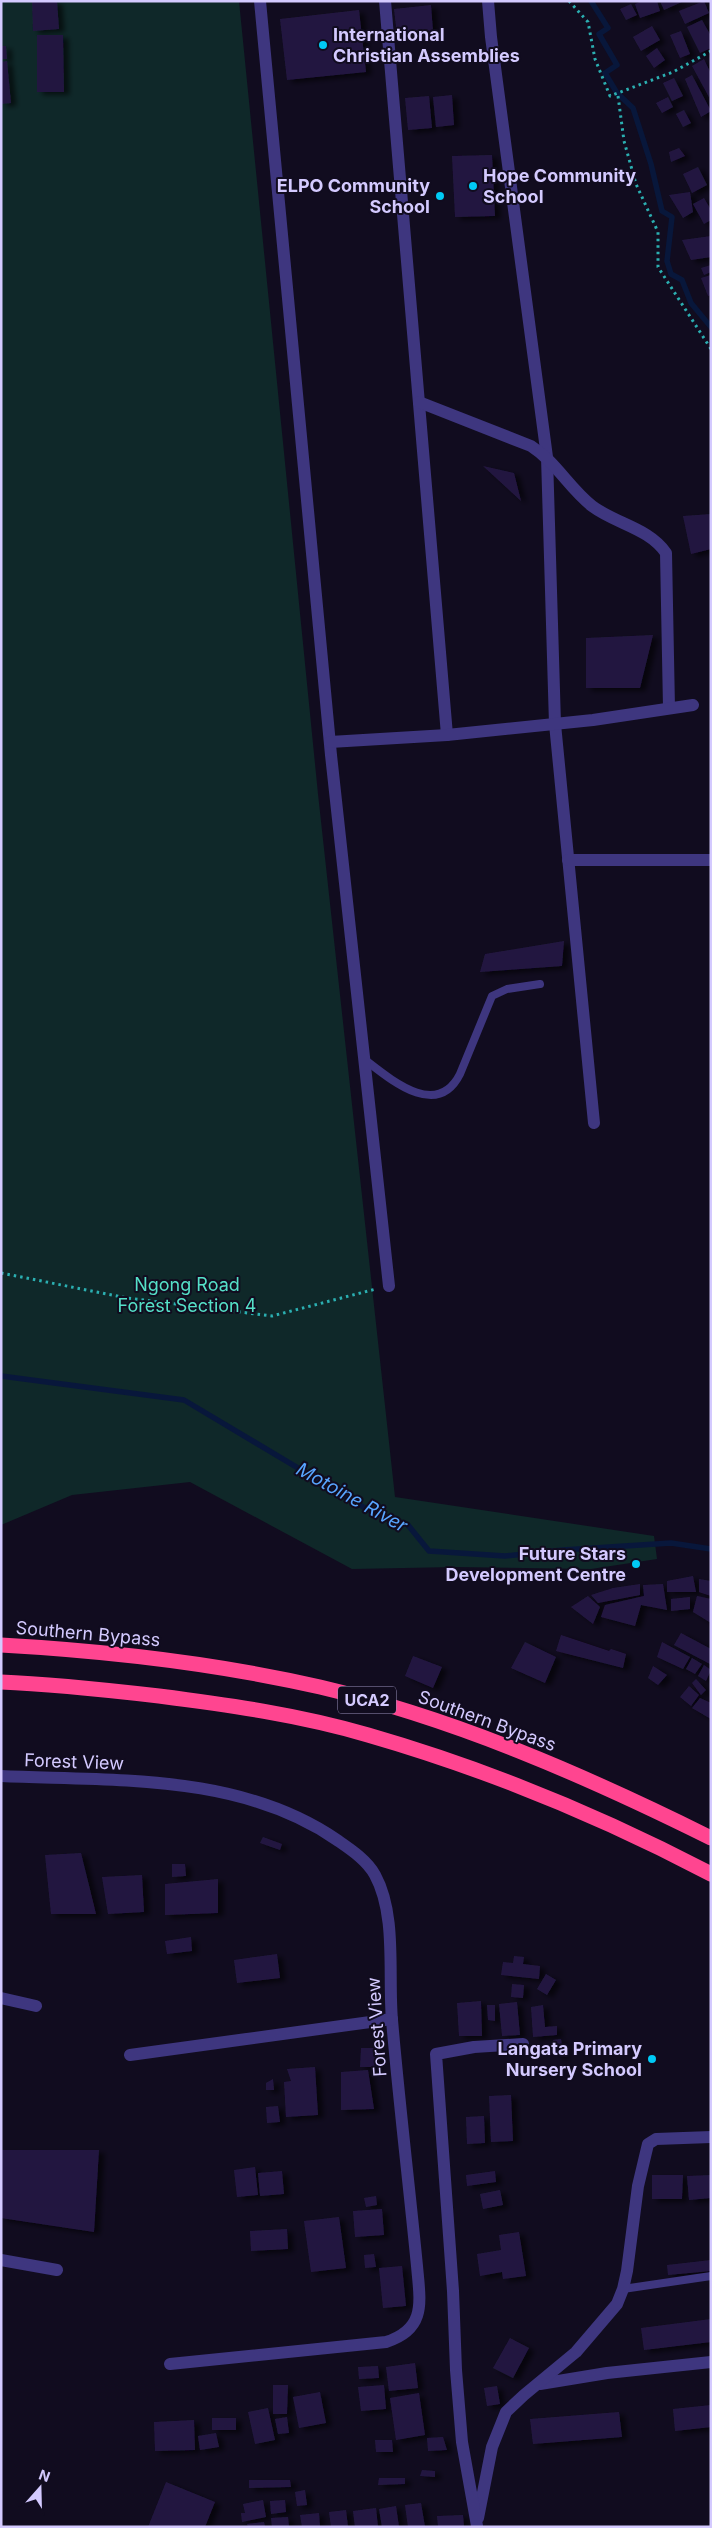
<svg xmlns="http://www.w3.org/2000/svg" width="712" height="2528" font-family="Inter,sans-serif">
<defs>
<filter id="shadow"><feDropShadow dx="5.5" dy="3" stdDeviation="2.5" flood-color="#0009"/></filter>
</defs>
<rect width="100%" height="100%" fill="#110c1f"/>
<polygon fill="#0f2829" points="1,1 239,1 318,794 395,1497 654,1536 657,1559 591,1569 454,1567 352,1569 190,1482 72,1495 1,1525"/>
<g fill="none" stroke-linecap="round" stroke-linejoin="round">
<g stroke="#08173b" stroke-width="5.5">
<polyline points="591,1 608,28 599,34 617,65 605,73 617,93 633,108 651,164 662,211 672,217 667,261 671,274 682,280 691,303 711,327"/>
<polyline points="1,1376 184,1400 370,1511 408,1525 429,1551 505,1556 563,1550 671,1543 711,1549"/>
</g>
</g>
<g fill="#231840" filter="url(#shadow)">
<polygon points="32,1 57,1 59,29 33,31"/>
<polygon points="642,1 657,1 660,11 640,18 635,4"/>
<polygon points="660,1 684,1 664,10"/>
<polygon points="704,1 709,13 685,24 679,11"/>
<polygon points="631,4 637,15 626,20 620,9"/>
<polygon points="431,5 433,31 397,35 394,9"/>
<polygon points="359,10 366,72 287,80 280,19"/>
<polygon points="702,20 711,36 711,48 700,53 687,27"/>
<polygon points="652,26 660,40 641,51 633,37"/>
<polygon points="681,31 690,54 680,58 670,35"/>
<polygon points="37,35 63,35 64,92 37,92"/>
<polygon points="1,46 6,46 7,59 1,59"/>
<polygon points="657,48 665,60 654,68 646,56"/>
<polygon points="704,59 711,74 709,97 692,66"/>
<polygon points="7,61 11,103 1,104 1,62"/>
<polygon points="692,75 711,111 701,117 685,79"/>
<polygon points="674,78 683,96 672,101 663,83"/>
<polygon points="452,95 454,125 436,127 433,97"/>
<polygon points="429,96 432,128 408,130 405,98"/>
<polygon points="668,97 673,107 662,113 656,103"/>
<polygon points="684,110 691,123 683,127 676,114"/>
<polygon points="679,148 685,156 671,162 669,152"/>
<polygon points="492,155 495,216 455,217 452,156"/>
<polygon points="698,167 707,185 692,193 683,174"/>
<polygon points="690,192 693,212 683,218 669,195"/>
<polygon points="704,198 711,210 711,220 704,224 693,204"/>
<polygon points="711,236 711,257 691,260 682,240"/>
<polygon points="711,265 711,272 704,275 701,268"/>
<polygon points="711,275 711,295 708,296 701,278"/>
<polygon points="483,466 514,473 521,501"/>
<polygon points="711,514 711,549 691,554 683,516"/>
<polygon points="653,635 640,688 586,688 586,638"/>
<polygon points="564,941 562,966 480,972 485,954"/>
<polygon points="693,1576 696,1592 667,1592 667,1581"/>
<polygon points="699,1579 711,1581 711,1596 699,1592"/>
<polygon points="640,1584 640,1595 598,1603 591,1595 613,1588"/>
<polygon points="663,1584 667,1610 641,1605 635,1626 601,1617 605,1605 644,1596 643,1585"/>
<polygon points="588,1596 600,1607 593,1624 571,1607"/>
<polygon points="697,1596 711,1599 711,1623 693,1612"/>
<polygon points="690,1597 690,1609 671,1611 671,1599"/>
<polygon points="681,1633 711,1649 710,1664 674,1645"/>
<polygon points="561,1635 609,1651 611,1649 626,1654 623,1668 556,1651"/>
<polygon points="525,1642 556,1657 545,1683 511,1668"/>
<polygon points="662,1642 690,1657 683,1669 657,1657"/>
<polygon points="413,1656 442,1667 433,1688 405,1676"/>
<polygon points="692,1658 702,1664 695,1674 686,1669"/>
<polygon points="704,1665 711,1670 706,1681 698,1676"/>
<polygon points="653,1666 667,1675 658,1685 648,1678"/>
<polygon points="696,1679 706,1690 701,1695 692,1683"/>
<polygon points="689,1686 699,1695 691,1706 680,1697"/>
<polygon points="700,1698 711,1703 711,1719 692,1708"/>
<polygon points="263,1837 282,1844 280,1850 260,1843"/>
<polygon points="81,1853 96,1914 51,1914 45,1855"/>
<polygon points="172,1864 185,1864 186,1876 172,1877"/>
<polygon points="142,1875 144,1912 108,1914 102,1877"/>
<polygon points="218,1879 218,1913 165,1915 165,1884"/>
<polygon points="191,1937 192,1951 167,1954 165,1941"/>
<polygon points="277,1954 280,1978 237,1983 234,1960"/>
<polygon points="514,1956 524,1957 523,1964 540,1966 539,1979 501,1975 503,1962 513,1963"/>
<polygon points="546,1974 556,1980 547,1995 537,1989"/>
<polygon points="512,1984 524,1985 523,1998 511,1997"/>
<polygon points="481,2001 482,2036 459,2036 457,2003"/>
<polygon points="517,2002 520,2035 502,2036 499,2004"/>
<polygon points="487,2005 495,2005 495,2021 488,2020"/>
<polygon points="543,2005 545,2027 557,2026 557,2035 533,2037 531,2007"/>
<polygon points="561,2039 564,2057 556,2055 553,2040"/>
<polygon points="361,2048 377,2048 377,2067 360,2067"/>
<polygon points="315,2067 318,2115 286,2117 284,2082 291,2081 287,2069"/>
<polygon points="368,2070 374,2109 341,2110 341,2072"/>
<polygon points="273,2079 274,2090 266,2090 266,2083"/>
<polygon points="511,2095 513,2141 491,2142 489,2096"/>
<polygon points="278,2106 280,2122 267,2123 266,2107"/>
<polygon points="484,2116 485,2143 467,2144 466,2117"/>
<polygon points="2,2150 99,2150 94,2232 1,2218"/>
<polygon points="255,2167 258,2195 237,2197 234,2170"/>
<polygon points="282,2171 284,2194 260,2196 258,2173"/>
<polygon points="495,2171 496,2182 467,2186 466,2175"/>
<polygon points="652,2175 683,2175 682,2199 652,2199"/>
<polygon points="711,2175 711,2198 689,2200 687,2176"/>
<polygon points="500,2190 503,2205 483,2209 480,2194"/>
<polygon points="376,2196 377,2205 366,2207 364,2198"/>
<polygon points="382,2209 384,2235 355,2237 353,2211"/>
<polygon points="339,2217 346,2268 311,2272 304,2221"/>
<polygon points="287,2229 288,2249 251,2251 250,2231"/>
<polygon points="519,2232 526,2276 503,2279 502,2272 480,2276 477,2254 501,2250 499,2235"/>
<polygon points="374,2254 376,2267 365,2268 364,2255"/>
<polygon points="711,2260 711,2271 668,2275 667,2265"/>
<polygon points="402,2266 406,2306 383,2308 379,2268"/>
<polygon points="711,2319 711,2342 644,2350 641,2328"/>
<polygon points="510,2338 529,2348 513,2378 493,2368"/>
<polygon points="415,2363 418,2388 389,2391 386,2367"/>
<polygon points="378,2366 379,2378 359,2379 358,2367"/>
<polygon points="273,2385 288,2385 287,2414 273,2414"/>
<polygon points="384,2385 386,2409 361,2411 358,2387"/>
<polygon points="497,2386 500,2404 487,2406 484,2388"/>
<polygon points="320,2392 326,2423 299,2428 293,2397"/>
<polygon points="419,2393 425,2435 396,2440 390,2398"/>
<polygon points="711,2405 711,2427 675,2431 673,2409"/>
<polygon points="268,2408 275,2440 255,2444 248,2412"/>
<polygon points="619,2412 622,2437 533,2444 530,2419"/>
<polygon points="287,2417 289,2433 278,2434 275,2419"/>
<rect x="212" y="2418" width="24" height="12"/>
<polygon points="194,2420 195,2450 155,2451 154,2422"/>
<polygon points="216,2433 219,2447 200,2450 198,2436"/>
<polygon points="443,2437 447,2450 428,2451 427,2438"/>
<polygon points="375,2440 392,2440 393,2452 376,2452"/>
<polygon points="422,2470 435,2471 435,2477 420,2476"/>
<polygon points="379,2478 405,2478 405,2484 378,2485"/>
<polygon points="249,2480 290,2480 291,2487 249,2488"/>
<polygon points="166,2482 215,2502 205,2527 148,2527"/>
<polygon points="305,2490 307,2505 297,2506 295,2492"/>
<polygon points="263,2500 266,2517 242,2522 241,2513 245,2513 243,2504"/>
<polygon points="285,2500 286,2512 271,2514 270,2501"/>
<polygon points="421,2503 425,2527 408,2527 405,2505"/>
<polygon points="396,2506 399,2527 382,2527 379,2509"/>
<polygon points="376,2508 378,2527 355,2527 353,2511"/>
<polygon points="346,2510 348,2527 331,2527 329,2512"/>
<polygon points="319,2513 320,2527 302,2527 300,2515"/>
<polygon points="463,2515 464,2527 438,2527 437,2516"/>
<polygon points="288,2517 289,2527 272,2527 271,2518"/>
<polygon points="264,2522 265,2527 248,2527 247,2524"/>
</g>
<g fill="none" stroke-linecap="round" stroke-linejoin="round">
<g stroke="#2bafb1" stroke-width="3" stroke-dasharray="2.5 4" stroke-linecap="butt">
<polyline points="569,1 588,22 595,59 610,96 673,72 711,51"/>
<polyline points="618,96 624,141 636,184 658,232 658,267 711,349"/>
<polyline points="1,1273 127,1298 272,1316 376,1289"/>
</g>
<g stroke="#3e367f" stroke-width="8">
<path d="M364,1059C390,1079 437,1120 460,1074L492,996L507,989L540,984"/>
<polyline points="623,2289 711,2276"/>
</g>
<g stroke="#3e367f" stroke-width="12">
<polyline points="260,1 331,755 389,1286"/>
<polyline points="385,1 447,735"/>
<polyline points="488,1 491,37 547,457 555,724 594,1123"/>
<path d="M419,402L531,446C556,462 569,488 592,506C616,524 649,528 666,553L669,708"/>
<polyline points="330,742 447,735 593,720 693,705"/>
<polyline points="568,860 711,860"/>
<path d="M1,1776C114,1781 240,1773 337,1840C350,1849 367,1860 375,1875C397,1915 388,1975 392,2020C399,2102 409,2184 417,2266C420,2301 427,2329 386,2342L170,2364"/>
<polyline points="1,1998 36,2006"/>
<polyline points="130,2055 392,2019"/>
<polyline points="1,2260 57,2270"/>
<polyline points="540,2384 607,2373 711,2362"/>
<polyline points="478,2518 492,2447 506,2412 524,2395 576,2352 617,2304 623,2289 627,2271 638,2186 648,2144 656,2139 711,2137"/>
<polyline points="477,2526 462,2442 456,2370 453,2291 436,2054 474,2047 523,2044"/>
</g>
<g stroke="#ff4590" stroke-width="15">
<path d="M1,1645C108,1651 215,1663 320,1687C456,1719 586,1776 711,1838"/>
<path d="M1,1682C54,1684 107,1690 159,1696C229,1705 300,1715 368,1735C486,1769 602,1817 711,1874"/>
</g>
</g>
<g fill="#00caf5" stroke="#110c1f" stroke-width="2">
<circle cx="323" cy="45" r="5"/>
<circle cx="473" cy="186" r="5"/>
<circle cx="440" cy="196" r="5"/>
<circle cx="636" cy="1564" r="5"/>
<circle cx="652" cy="2059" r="5"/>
</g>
<g text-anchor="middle" stroke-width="4" stroke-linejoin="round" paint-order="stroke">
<rect fill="#110c1f" stroke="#9a91bc" stroke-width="1" x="338" y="1686.5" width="58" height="27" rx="4"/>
<g font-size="16" font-weight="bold" fill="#d4caff">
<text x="367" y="1706">UCA2</text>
</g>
<g font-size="18" font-weight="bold" fill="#d4caff" stroke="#110c1f" text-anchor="end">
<text x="333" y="41" text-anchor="start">International<tspan x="333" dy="21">Christian Assemblies</tspan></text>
<text x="483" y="182" text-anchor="start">Hope Community<tspan x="483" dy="21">School</tspan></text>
<text x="430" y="192">ELPO Community<tspan x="430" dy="21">School</tspan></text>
<text x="626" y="1560">Future Stars<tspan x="626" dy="21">Development Centre</tspan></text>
<text x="642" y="2055">Langata Primary<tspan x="642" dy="21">Nursery School</tspan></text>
</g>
<g font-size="18" fill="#55e0c8" stroke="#110c1f">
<text x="187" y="1291">Ngong Road<tspan x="187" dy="21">Forest Section 4</tspan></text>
</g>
<g font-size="18" fill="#d4caff" stroke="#110c1f">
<text transform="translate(88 1634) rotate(5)" y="6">Southern Bypass</text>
<text transform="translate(487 1721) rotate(20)" y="6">Southern Bypass</text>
<text transform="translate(74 1762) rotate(2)" y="6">Forest View</text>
<text transform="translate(377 2027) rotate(-94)" y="6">Forest View</text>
</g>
<g font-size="19" font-style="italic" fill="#58a5ff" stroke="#110c1f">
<text transform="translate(352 1497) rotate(29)" y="7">Motoine River</text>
</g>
</g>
<rect width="712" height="2528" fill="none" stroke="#d4caff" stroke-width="5"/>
<g transform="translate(40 2488) rotate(20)" stroke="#110c1f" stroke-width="4" paint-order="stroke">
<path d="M0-4L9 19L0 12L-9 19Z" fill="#d4caff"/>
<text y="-8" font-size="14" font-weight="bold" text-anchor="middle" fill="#d4caff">N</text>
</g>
</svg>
